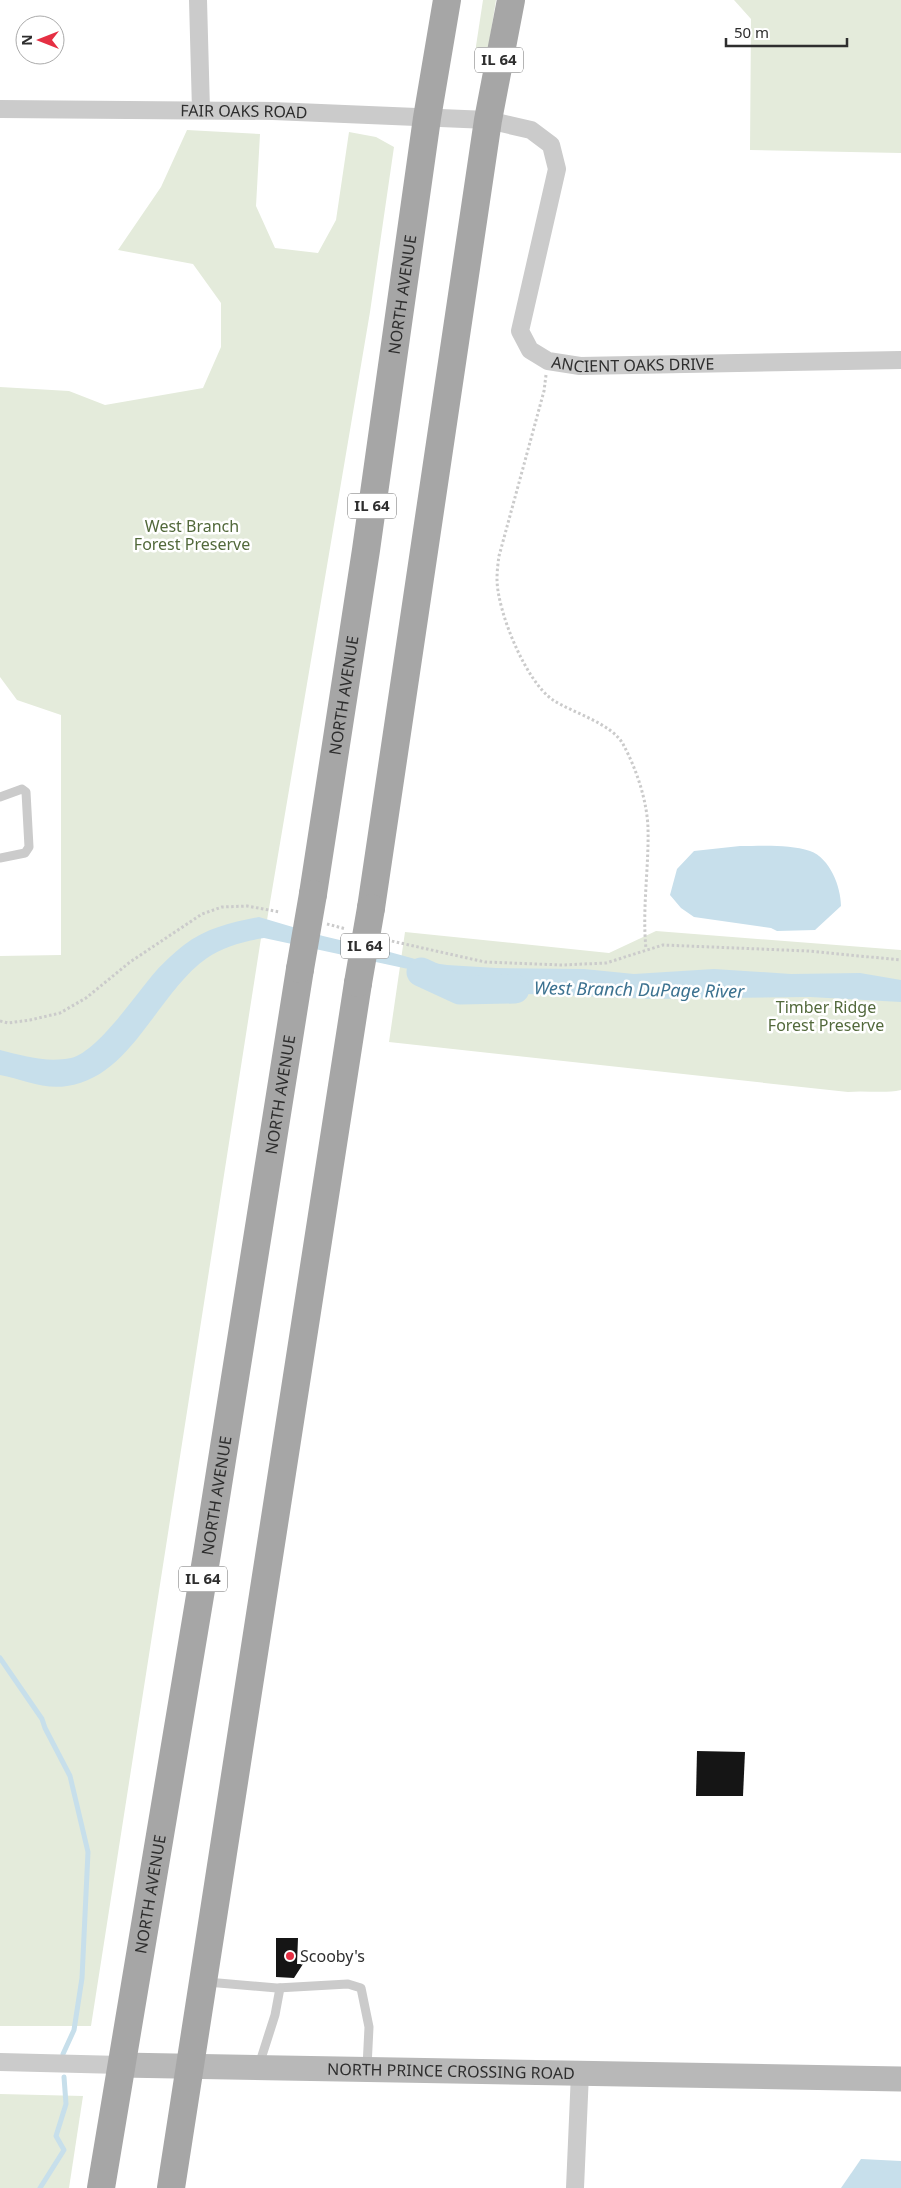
<svg xmlns="http://www.w3.org/2000/svg" width="901" height="2188" font-family="'Noto Sans',sans-serif">
<rect width="100%" height="100%" fill="#fff"/>
<g fill="#e4ebdb">
<polygon points="483,0 496,0 488,50 483,63 476,62 476,46"/>
<polygon points="734,0 901,0 901,153 750,150 751,19"/>
<polygon points="187,130 260,134 256,206 275,248 318,253 336,220 349,132 376,137 394,147 370,312 267,920 264,919 91,2026 0,2026 0,956 61,955 61,715 17,700 0,677 0,387 69,391 105,405 203,388 221,347 221,303 193,264 118,250 161,187"/>
<path d="M656,931L901,950V1090C883,1094 866,1090 848,1092L389,1042L405,932L609,953Z"/>
<polygon points="0,2094 83,2096 69,2188 0,2188"/>
</g>
<g fill="#c7dfeb">
<path d="M740,846C762,846 789,844 810,851C830,858 841,887 841,906L815,930L777,931L771,928L694,917L681,908L670,895L677,869L694,851Z"/>
<path d="M259,917L323,936L386,951L426,962L447,965L496,968L584,969L634,974L714,969L791,974L860,973L901,980V1002L810,997L654,999L504,993L472,988L443,990L431,985L413,970L264,938C245,941 222,947 207,958C157,993 132,1077 67,1086C44,1090 22,1079 0,1075V1050C24,1056 47,1063 71,1058C99,1051 137,992 156,971C164,962 175,952 184,945C206,928 233,922 259,917Z"/>
<polygon points="861,2159 901,2161 901,2188 841,2188"/>
</g>
<g fill="none" stroke-linecap="round" stroke-linejoin="round">
<g stroke="#c7dfeb" stroke-width="5">
<polyline points="0,1658 42,1719 45,1728 70,1776 88,1852 82,1978 74,2030 63,2054"/>
<polyline points="40,2188 64,2150 56,2136 66,2104 64,2077"/>
</g>
<polyline stroke="#c7dfeb" stroke-width="29" points="421,972 460,990 515,989"/>
</g>
<g fill="#151515">
<polygon points="697,1751 745,1752 743,1796 696,1796"/>
<polygon points="276,1938 298,1938 297,1964 303,1964 294,1978 276,1977"/>
</g>
<g fill="none" stroke-linecap="round" stroke-linejoin="round">
<g stroke="#cbcbcb" stroke-width="3" stroke-dasharray="2.5 2.5" stroke-linecap="butt">
<path d="M546,375L544,391L499,556C498,563 497,571 497,579C497,611 526,682 553,700C573,713 611,723 623,744C636,768 647,800 648,828C649,868 642,908 646,949"/>
<polyline points="327,924 346,929"/>
<polyline points="387,940 485,962 562,965 606,963 663,945 808,951 901,960"/>
<polyline points="0,1021 8,1023 30,1020 60,1013 86,998 130,962 202,914 222,907 247,906 280,912"/>
</g>
<g stroke="#cbcbcb" stroke-width="9">
<polyline points="0,797 22,789 26,792 29,847 25,853 0,858"/>
<polyline points="207,1982 277,1988 348,1984 361,1988 369,2027 367,2067"/>
<polyline points="259,2065 275,2015 280,1988"/>
</g>
<g stroke="#cbcbcb" stroke-width="18">
<polyline points="198,0 201,110"/>
<path id="s1" d="M0,109L273,111L488,120L531,130L551,145L557,169L520,331L530,350L548,361L580,366L901,360"/>
<polyline points="0,2062 121,2065"/>
<polyline points="575,2188 580,2073"/>
</g>
<path stroke="#b8b8b8" stroke-width="25" id="s2" d="M121,2065L901,2079"/>
<g stroke="#a6a6a6" stroke-width="28">
<path id="s3" d="M313,894L366,550L427,118L447,0"/>
<polyline points="371,908 488,120 511,0"/>
<path id="s4" d="M101,2188L207,1554L300,969"/>
<polyline points="171,2188 358,983"/>
</g>
<g stroke="#a6a6a6" stroke-width="28">
<polyline points="300,969 313,894"/>
<polyline points="358,983 371,908"/>
</g>
</g>
<circle fill="#e52f43" stroke="#fff" stroke-width="2" cx="290" cy="1956" r="5"/>
<g text-anchor="middle" stroke-width="5" stroke-linejoin="round" paint-order="stroke">
<g fill="#fff" stroke="#6d6d6d" stroke-width="1">
<rect x="475" y="47.5" width="48" height="25" rx="4"/>
<rect x="348" y="493.5" width="48" height="25" rx="4"/>
<rect x="341" y="933.5" width="48" height="25" rx="4"/>
<rect x="179" y="1566.5" width="48" height="25" rx="4"/>
</g>
<g font-size="15" font-weight="bold" fill="#2e2e2e">
<text x="499" y="65">IL 64</text>
<text x="372" y="511">IL 64</text>
<text x="365" y="951">IL 64</text>
<text x="203" y="1584">IL 64</text>
</g>
<g font-size="16" fill="#2e2e2e" stroke="#fff">
<text dy="6" stroke="none"><textPath href="#s1" startOffset="244">FAIR OAKS ROAD</textPath></text>
<text dy="6" stroke="none"><textPath href="#s3" startOffset="606">NORTH AVENUE</textPath></text>
<text dy="6" stroke="none"><textPath href="#s1" startOffset="876">ANCIENT OAKS DRIVE</textPath></text>
<text dy="6" stroke="none"><textPath href="#s3" startOffset="201">NORTH AVENUE</textPath></text>
<text dy="6" stroke="none"><textPath href="#s4" startOffset="1108">NORTH AVENUE</textPath></text>
<text dy="6" stroke="none"><textPath href="#s4" startOffset="702">NORTH AVENUE</textPath></text>
<text dy="6" stroke="none"><textPath href="#s4" startOffset="298">NORTH AVENUE</textPath></text>
<text dy="6" stroke="none"><textPath href="#s2" startOffset="330">NORTH PRINCE CROSSING ROAD</textPath></text>
</g>
<g font-size="16" fill="#52693b" stroke="#fff">
<text x="192" y="532">West Branch<tspan x="192" dy="18">Forest Preserve</tspan></text>
<text x="826" y="1013">Timber Ridge<tspan x="826" dy="18">Forest Preserve</tspan></text>
</g>
<g font-size="16" fill="#2e2e2e" stroke="#fff" text-anchor="start">
<text x="300" y="1962">Scooby's</text>
</g>
<g font-size="18" font-style="italic" fill="#3c7290" stroke="#fff">
<text transform="translate(639 990) rotate(1)" y="6">West Branch DuPage River</text>
</g>
</g>
<g transform="translate(40 40) rotate(270)"><circle r="24" fill="#ffffff" stroke="#ababab"/>
<path d="M0-4L9 19L0 12L-9 19Z" fill="#e52f43"/>
<text y="-8" font-size="14" font-weight="bold" text-anchor="middle" fill="#2e2e2e">N</text>
</g>
<path d="M726 38v8h121v-8" fill="none" stroke="#2e2e2e" stroke-width="2.5"/>
<text x="734" y="38" font-size="15" fill="#2e2e2e" stroke="#ffffff" stroke-width="4" paint-order="stroke">50 m</text>
</svg>
